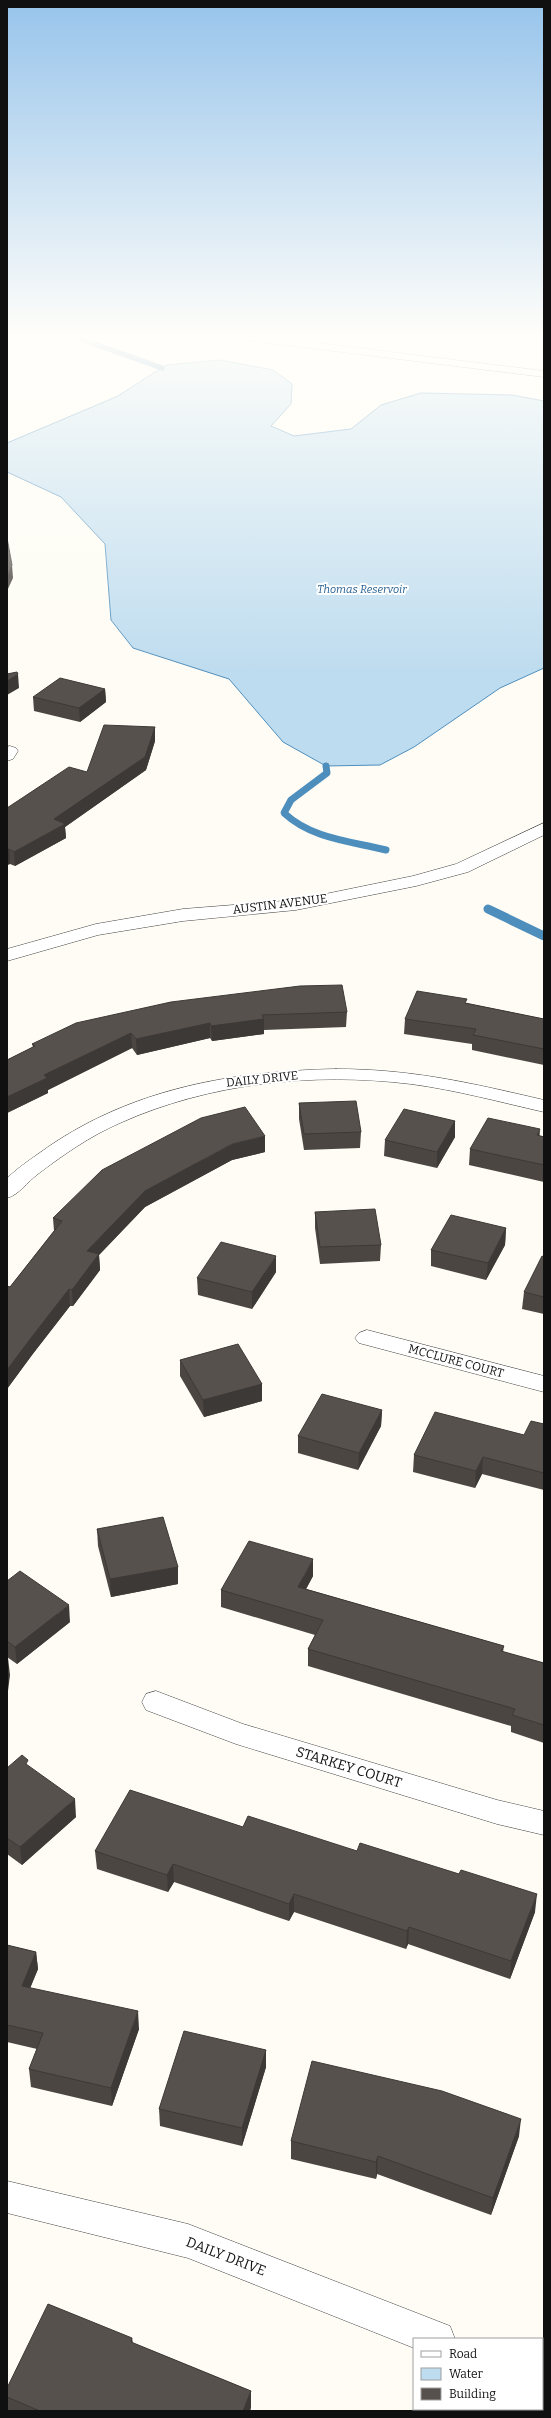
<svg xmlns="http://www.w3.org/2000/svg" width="551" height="2418" font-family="Bitter,serif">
<rect width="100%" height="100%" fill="#fefcf4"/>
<polygon fill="#bedcef" stroke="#4e8ebd" points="220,360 273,370 292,384 291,404 271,426 294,436 351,429 381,405 421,393 512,395 544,401 544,668 500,688 414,747 380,765 326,766 283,742 229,679 133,648 111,620 105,544 61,497 7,472 7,443 118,396 166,365"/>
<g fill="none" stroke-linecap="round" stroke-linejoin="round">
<polyline stroke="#4e8ebd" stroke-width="5.5" points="67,334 162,368"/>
<path stroke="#4e8ebd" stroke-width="7" d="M326,766L327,773L291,800L284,813C312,839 350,841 386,850"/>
<polyline stroke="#4e8ebd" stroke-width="9" points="488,909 544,936"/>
<defs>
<g id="minor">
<polygon points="214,334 245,334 544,371 544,377 220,337"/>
<polygon points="10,746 16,748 18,751 13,759 7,761 7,747"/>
<polygon points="544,823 544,835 468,872 416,886 296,910 183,921 98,935 7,961 7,949 96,924 183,909 296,900 413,876 456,864"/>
<path d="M336,1069C412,1069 471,1083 544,1100V1112C500,1102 456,1090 411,1084C313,1072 209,1083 120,1123C90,1136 63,1155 38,1174C27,1182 19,1195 7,1198V1178C20,1166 34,1157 48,1147C134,1088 234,1071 336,1069Z"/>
<polygon points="367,1330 544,1376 544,1392 359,1343 355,1338 359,1333"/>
<polygon points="156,1691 243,1724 497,1800 544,1811 544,1835 497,1824 236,1744 146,1710 142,1702 146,1694"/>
<polygon points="7,2181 188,2224 450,2326 455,2339 414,2339 414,2348 188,2258 7,2213"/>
<rect x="542" y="2363" width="2" height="36"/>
</g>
</defs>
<use href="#minor" stroke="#434343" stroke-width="1"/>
<use href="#minor" fill="#fff" fill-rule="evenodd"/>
</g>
<g fill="#4b4642">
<polygon points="105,689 106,702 80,722 34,711 33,697"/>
<polygon points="155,741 146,770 65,827 66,838 15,866 10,864 7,865 7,808"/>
<polygon points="171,1002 347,1012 346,1027 264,1030 264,1034 212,1041 210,1038 137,1055 132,1048 48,1090 48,1093 7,1113 7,1060 33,1047 32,1044"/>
<polygon points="466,1003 544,1019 544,1065 472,1050 472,1044 404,1034 405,1019"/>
<polygon points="299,1103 361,1132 360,1148 304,1150 299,1119"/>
<polygon points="455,1121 455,1137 437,1168 384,1156 385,1140"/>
<polygon points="265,1136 265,1152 232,1160 145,1207 99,1255 100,1270 73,1306 70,1306 32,1355 7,1389 7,1286 10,1287 54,1231 53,1218"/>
<polygon points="540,1136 544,1137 544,1182 469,1165 470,1149"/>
<polygon points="315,1212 381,1245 380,1261 320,1264 315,1228"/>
<polygon points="506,1228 505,1245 486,1280 431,1266 431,1250"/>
<polygon points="544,1257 544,1314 522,1309 524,1292"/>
<polygon points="276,1272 252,1309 198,1295 197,1278"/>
<polygon points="180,1360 262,1384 262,1401 204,1417 180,1376"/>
<polygon points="382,1410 381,1426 358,1470 298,1453 298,1436"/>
<polygon points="544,1424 544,1490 482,1474 475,1488 413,1472 414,1455 524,1435"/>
<polygon points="97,1529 178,1567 178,1584 111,1597 98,1546"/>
<polygon points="313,1576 306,1589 504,1646 503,1652 544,1663 544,1743 511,1732 511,1726 308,1666 308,1649 315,1635 221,1607 221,1590"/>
<polygon points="7,1581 70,1622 17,1664 7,1657"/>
<polygon points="28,1766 76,1817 22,1865 7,1854 7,1768"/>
<polygon points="243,1827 535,1912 510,1979 408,1944 406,1949 294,1912 289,1921 174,1882 168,1892 97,1869 95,1851"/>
<polygon points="7,1945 36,1952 38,1969 30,1988 139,2029 112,2106 31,2087 29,2069 37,2049 7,2042"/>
<polygon points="266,2050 266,2067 242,2146 160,2126 159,2109"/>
<polygon points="519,2136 491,2215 377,2174 376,2179 291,2159 291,2141"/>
<polygon points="132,2338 133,2343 251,2391 251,2407 250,2411 7,2411 7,2388"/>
</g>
<g fill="#3d3936">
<polygon points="12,565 13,578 7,591 7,577"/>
<polygon points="18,674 19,688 7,695 7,681"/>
<polygon points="105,689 106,702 80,722 79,708"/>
<polygon points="155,727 155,741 146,770 65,827 66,838 15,866 14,852 54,819"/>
<polygon points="9,849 10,864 7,865 7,850"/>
<polygon points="264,1019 264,1034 212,1041 211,1026"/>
<polygon points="210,1023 210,1038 137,1055 136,1039"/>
<polygon points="131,1033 132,1048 48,1090 48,1093 7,1113 7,1097 44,1075"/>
<polygon points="455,1121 455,1137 437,1168 437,1152"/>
<polygon points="540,1129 539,1145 537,1135"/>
<polygon points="265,1136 265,1152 232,1160 145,1207 99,1255 100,1270 73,1306 72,1290 87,1251 145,1191 232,1144"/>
<polygon points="506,1228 505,1245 486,1280 488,1263"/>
<polygon points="276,1256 276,1272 252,1309 252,1292"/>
<polygon points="69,1289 70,1306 32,1355 7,1389 7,1370 31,1338"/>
<polygon points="262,1384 262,1401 204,1417 203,1400"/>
<polygon points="382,1410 381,1426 358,1470 359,1453"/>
<polygon points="483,1457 482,1474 475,1488 476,1471"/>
<polygon points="313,1559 313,1576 298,1604 298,1587"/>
<polygon points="178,1567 178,1584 111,1597 110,1579"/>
<polygon points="69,1605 70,1622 17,1664 15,1647"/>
<polygon points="8,1658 10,1675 7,1699 7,1665"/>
<polygon points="75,1799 76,1817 22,1865 20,1847"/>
<polygon points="173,1864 174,1882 168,1892 167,1875"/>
<polygon points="294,1894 294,1912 289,1921 289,1904"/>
<polygon points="537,1894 535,1912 510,1979 511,1961"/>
<polygon points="409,1927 408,1944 406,1949 407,1931"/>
<polygon points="36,1952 38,1969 24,2003 22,1986"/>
<polygon points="138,2011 139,2029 112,2106 111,2088"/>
<polygon points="266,2050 266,2067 242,2146 242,2128"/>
<polygon points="521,2119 519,2136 491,2215 493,2198"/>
<polygon points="378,2156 377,2174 376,2179 376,2162"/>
<polygon points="251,2391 251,2407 250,2411 243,2411"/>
</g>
<g fill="#57514d" stroke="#3d3936">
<polygon points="7,538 12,565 7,577"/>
<polygon points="17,672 18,674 7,681 7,674"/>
<polygon points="60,678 105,689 79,708 33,697"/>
<polygon points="104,725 155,727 145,757 54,819 65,824 14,852 9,849 7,850 7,808 69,767 87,772"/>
<polygon points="342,985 347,1012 262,1015 264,1019 211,1026 210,1023 136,1039 131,1033 44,1075 47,1078 7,1097 7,1060 35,1046 32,1044 76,1023 171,1002 300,986"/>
<polygon points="417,991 467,999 465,1003 544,1019 544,1049 473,1035 476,1029 405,1019"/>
<polygon points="356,1101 361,1132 304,1134 299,1103"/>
<polygon points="245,1107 265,1136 232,1144 145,1191 87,1251 99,1254 72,1290 69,1289 31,1338 7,1370 7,1286 10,1287 62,1221 53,1218 102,1170 201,1118"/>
<polygon points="404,1109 455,1121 437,1152 385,1140"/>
<polygon points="488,1118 540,1129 537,1135 544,1137 544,1165 470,1149"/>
<polygon points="375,1209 381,1245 320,1247 315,1212"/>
<polygon points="451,1215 506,1228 488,1263 431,1250"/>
<polygon points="221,1242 276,1256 252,1292 197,1278"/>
<polygon points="542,1256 544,1257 544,1297 524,1292"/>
<polygon points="238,1344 262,1384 203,1400 180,1360"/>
<polygon points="322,1394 382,1410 359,1453 298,1436"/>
<polygon points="435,1412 524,1435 531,1421 544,1424 544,1473 483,1457 476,1471 414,1455"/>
<polygon points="163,1517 178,1567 110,1579 97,1529"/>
<polygon points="249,1541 313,1559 298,1587 504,1646 501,1651 544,1663 544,1725 512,1715 515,1709 308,1649 323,1620 221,1590"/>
<polygon points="20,1571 69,1605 15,1647 7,1641 7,1581"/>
<polygon points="22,1755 28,1760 26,1764 75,1799 20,1847 7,1838 7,1822 8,1819 7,1818 7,1768"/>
<polygon points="130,1790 243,1827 248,1816 357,1851 360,1843 459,1874 461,1870 537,1894 511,1961 409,1927 407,1931 294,1894 289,1904 173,1864 167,1875 95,1851"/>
<polygon points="7,1945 36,1952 22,1986 138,2011 111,2088 29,2069 43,2033 7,2025"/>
<polygon points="184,2031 266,2050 242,2128 159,2109"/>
<polygon points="312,2061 442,2091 521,2119 493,2198 378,2156 376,2162 291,2141"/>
<polygon points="48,2304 132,2338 131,2342 251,2391 243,2411 40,2411 7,2397 7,2388"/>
</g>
<linearGradient id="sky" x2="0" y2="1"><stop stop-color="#97c4eb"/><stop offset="0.5" stop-color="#fffefa"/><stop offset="1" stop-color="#fffefa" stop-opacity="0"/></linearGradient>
<rect width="551" height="672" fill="url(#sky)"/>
<g text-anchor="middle" stroke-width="4" stroke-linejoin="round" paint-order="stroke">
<g font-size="11" font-style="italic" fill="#276193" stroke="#fff">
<text x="362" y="593">Thomas Reservoir</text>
</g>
<g font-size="12" fill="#101010" stroke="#fff">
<text transform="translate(280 904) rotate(-7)" y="4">AUSTIN AVENUE</text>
<text transform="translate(262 1079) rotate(-6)" y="4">DAILY DRIVE</text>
<text transform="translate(456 1361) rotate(15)" y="4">MCCLURE COURT</text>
</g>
<g font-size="14" fill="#101010" stroke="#fff">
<text transform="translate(349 1767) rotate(17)" y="5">STARKEY COURT</text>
<text transform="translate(226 2256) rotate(21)" y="5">DAILY DRIVE</text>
</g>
</g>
<rect width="551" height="2418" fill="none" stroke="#101010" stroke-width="16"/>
<rect x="413" y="2338" width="130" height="72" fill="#ffffff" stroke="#9f9f9f"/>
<rect x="421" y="2351" width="20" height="6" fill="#ffffff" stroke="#9f9f9f"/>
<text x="449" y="2358" font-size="12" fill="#101010">Road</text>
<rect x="421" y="2368" width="20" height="12" fill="#bedcef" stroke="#9f9f9f"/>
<text x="449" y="2378" font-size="12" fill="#101010">Water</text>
<rect x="421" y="2388" width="20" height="12" fill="#57514d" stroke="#9f9f9f"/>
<text x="449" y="2398" font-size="12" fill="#101010">Building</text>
</svg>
